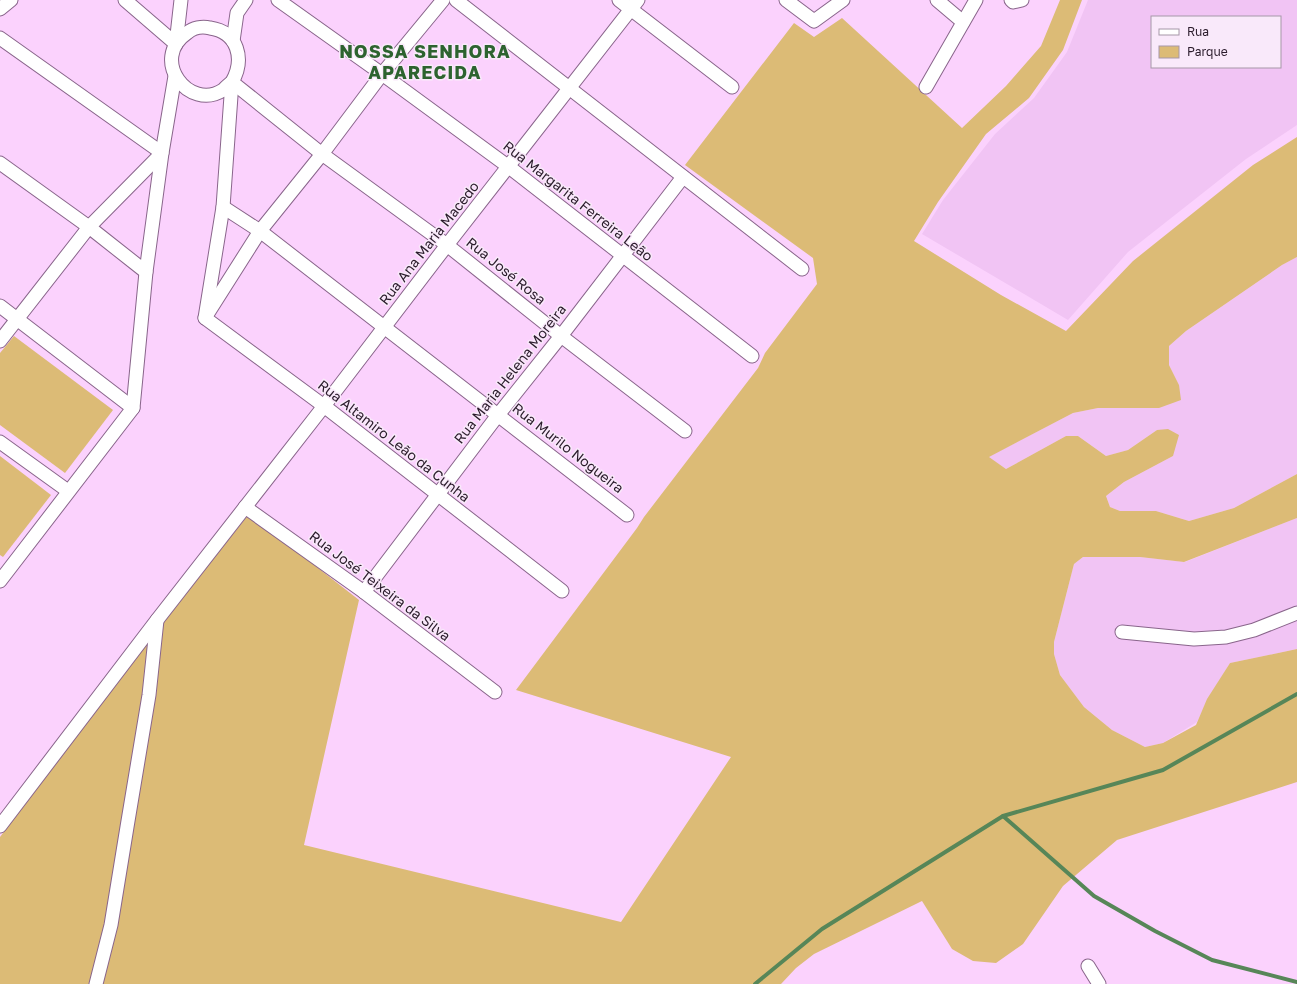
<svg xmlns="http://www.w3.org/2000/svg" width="1297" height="984" font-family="'Golos Text',sans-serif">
<rect width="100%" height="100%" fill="#fbd2fd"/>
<g fill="#f1c4f4" fill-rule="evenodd">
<path d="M1088,0H1297V125L1246,159L1128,252L1068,320L922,234L943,200L995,134L1034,98L1067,52ZM1152,17H1280V67H1152Z"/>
<polygon points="1297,257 1297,474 1234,508 1189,521 1156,511 1120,511 1110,507 1106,496 1124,482 1173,456 1157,430 1128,450 1106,456 1078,436 1066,436 1006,469 988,457 1073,413 1098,408 1128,408 1179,385 1169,365 1169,346 1186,331 1282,265"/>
<polygon points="1297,518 1297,649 1230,663 1209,697 1197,722 1163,743 1145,747 1112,730 1084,707 1060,675 1054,654 1054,642 1074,564 1083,557 1140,557 1185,562"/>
</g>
<g fill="#dcbb76">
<polygon points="1060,0 1082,0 1063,50 1029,98 986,134 938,202 914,241 1001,295 1066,331 1133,261 1253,165 1297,137 1297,257 1282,265 1186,331 1169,346 1169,365 1179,385 1181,400 1159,408 1098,408 1073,413 989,457 1006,469 1066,436 1078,436 1106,456 1128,450 1157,430 1168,429 1179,435 1173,456 1124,482 1106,496 1110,507 1120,511 1156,511 1189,521 1234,508 1297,474 1297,518 1184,562 1140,557 1083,557 1074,564 1054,642 1054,654 1060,675 1084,707 1112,730 1145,747 1163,743 1196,725 1207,699 1230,663 1297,649 1297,782 1117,840 1063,886 1023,944 996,963 973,961 952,949 922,901 814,954 796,968 781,984 102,984 117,926 125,881 132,827 156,695 162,622 249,514 359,600 304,845 621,922 731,757 516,690 637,528 644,517 758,368 765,353 817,284 813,258 685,165 794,23 814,37 842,18 962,128 1006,86 1041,46"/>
<polygon points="14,336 113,410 65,473 0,425 0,353"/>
<polygon points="0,456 51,495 3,557 0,555"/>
<polygon points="153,630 123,829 93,984 0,984 0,837"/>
</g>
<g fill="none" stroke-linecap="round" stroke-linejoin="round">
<g stroke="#578658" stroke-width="4">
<polyline points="1003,816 1094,896 1155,931 1212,960 1297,982"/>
<polyline points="755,984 822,929 1003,816 1163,770 1297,694"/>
</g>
<defs>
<g id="minor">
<polyline points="125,0 176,44"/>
<polyline points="278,0 382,74 509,167 752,356"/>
<polyline points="456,0 802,269"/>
<polyline points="619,0 732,87"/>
<polyline points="786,0 814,21 843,0"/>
<polyline points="937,0 963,22"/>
<polyline points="1011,0 1013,2 1022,0"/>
<polyline points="0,9 11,0"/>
<polyline points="0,38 162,153 146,272 133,408 0,581"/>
<polyline points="233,41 237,13 246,0"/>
<polyline points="176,44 181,0"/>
<polyline points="232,82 322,154 447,245 561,336 685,431"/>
<polyline points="926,87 976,0"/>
<polyline points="0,163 89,227 146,272"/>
<polyline points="223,207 260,231 627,515"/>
<polyline points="0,306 133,408"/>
<polyline points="208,313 260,231 322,154 382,74 443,0"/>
<path d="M205,318L223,207L232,82C245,59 238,32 210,28C202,26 193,28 187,33C149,59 189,112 223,90C226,87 229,84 232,82"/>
<polyline points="205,318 324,406 562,591"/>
<polyline points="0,341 89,227 162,153 175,76"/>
<polyline points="0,442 68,491"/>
<polyline points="245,507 364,592 495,692"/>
<polyline points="364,592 498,415 561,336 683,177"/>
<polyline points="1122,632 1194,639 1226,637 1254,630 1297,613"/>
<polyline points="0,826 157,620 324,406 447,245 638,0"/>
<polyline points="1088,966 1099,984"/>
<polyline points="96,984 111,925 127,827 149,695 157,620"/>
</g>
</defs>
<use href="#minor" stroke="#89658b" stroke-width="15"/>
<use href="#minor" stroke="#fff" stroke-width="13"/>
</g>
<g text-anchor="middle" stroke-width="3" stroke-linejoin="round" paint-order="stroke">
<g font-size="14" fill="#2a1b2b" stroke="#f9e9fa">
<text transform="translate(578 201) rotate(38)" y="5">Rua Margarita Ferreira Leão</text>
<text transform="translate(429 243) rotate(-52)" y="5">Rua Ana Maria Macedo</text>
<text transform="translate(506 271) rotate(39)" y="5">Rua José Rosa</text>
<text transform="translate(510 374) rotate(-52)" y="5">Rua Maria Helena Moreira</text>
<text transform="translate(394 441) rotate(38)" y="5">Rua Altamiro Leão da Cunha</text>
<text transform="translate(568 448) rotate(38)" y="5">Rua Murilo Nogueira</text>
<text transform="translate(380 586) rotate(37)" y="5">Rua José Teixeira da Silva</text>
</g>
<g font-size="18" font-weight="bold" letter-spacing="1" fill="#2d632f" stroke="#f9e9fa">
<text x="425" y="58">NOSSA SENHORA<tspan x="425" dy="21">APARECIDA</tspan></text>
</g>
</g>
<rect x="1151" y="16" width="130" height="52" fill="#f9e9fa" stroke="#a697a7"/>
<rect x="1159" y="29" width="20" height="6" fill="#ffffff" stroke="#a697a7"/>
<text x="1187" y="36" font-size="12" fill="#2a1b2b">Rua</text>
<rect x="1159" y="46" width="20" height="12" fill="#dcbb76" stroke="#a697a7"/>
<text x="1187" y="56" font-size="12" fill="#2a1b2b">Parque</text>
</svg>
